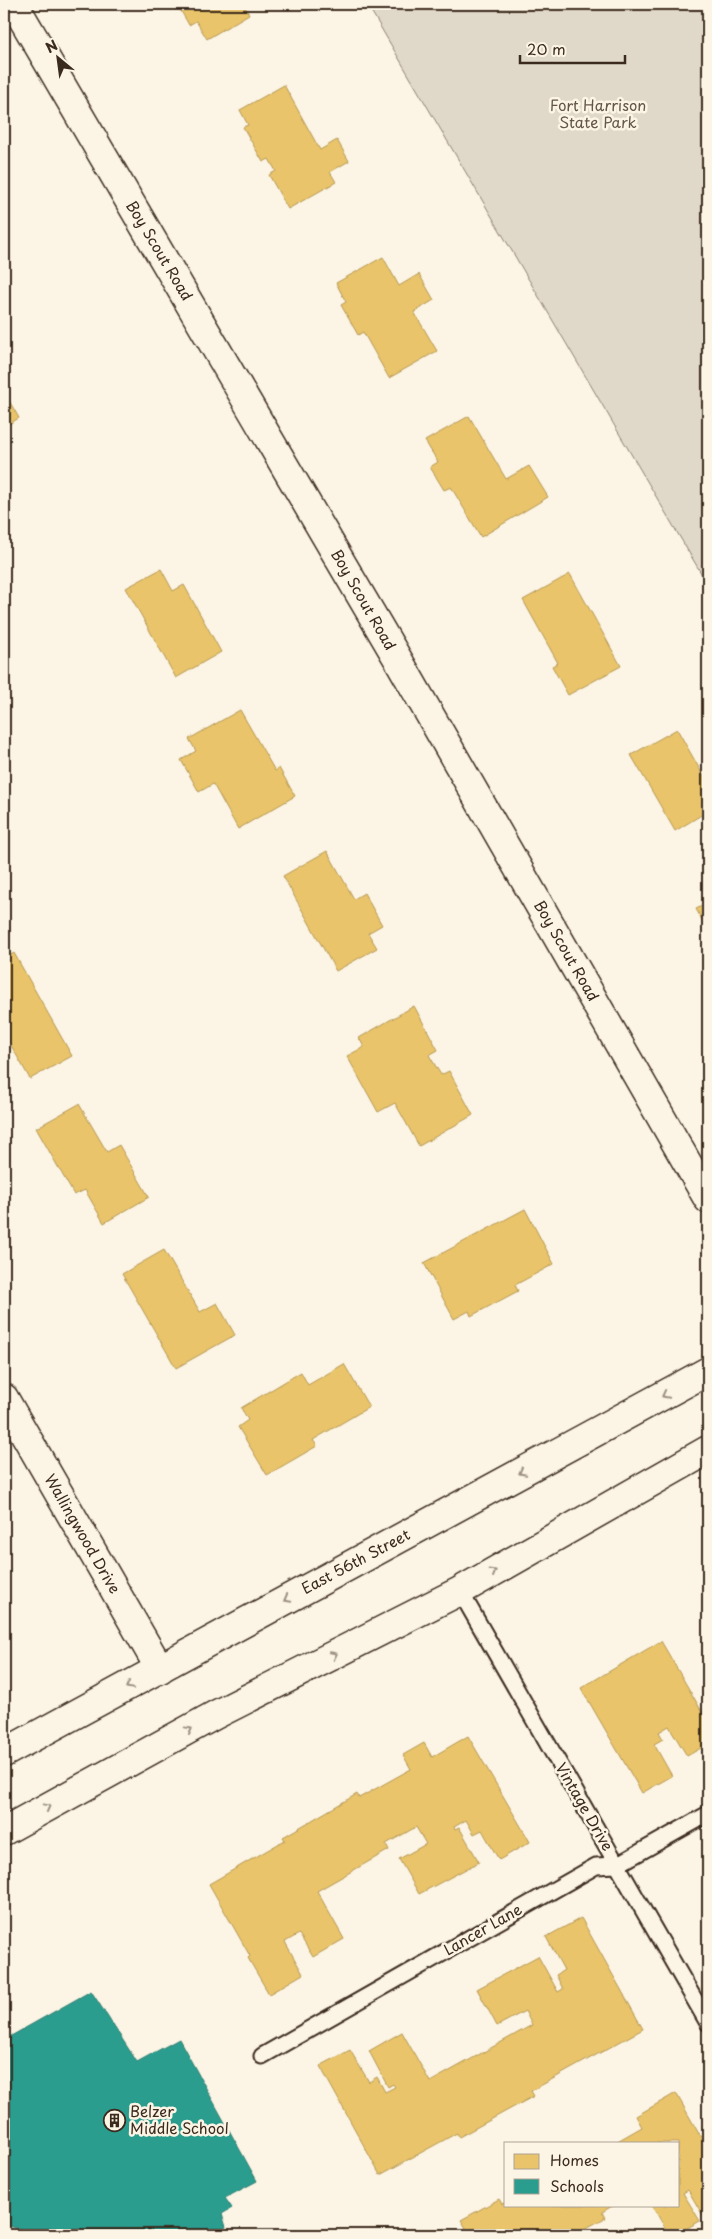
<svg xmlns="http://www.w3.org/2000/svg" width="712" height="2239" font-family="'Playpen Sans',sans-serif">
<rect width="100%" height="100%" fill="#fcf5e5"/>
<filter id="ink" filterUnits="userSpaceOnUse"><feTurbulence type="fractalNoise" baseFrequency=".02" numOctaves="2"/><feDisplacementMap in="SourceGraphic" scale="10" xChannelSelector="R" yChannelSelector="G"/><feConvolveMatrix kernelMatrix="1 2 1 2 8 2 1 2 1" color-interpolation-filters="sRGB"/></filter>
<g filter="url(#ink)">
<polygon fill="#e0d8c8" stroke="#8e8173" points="367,4 708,4 708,585"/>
<g fill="#e9c46a" stroke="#b59653">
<polygon points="177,4 243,4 249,14 207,39 196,21 189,25"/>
<polygon points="284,85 320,150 337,140 349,161 330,172 336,182 288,209 269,175 276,171 269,159 263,162 243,127 248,125 240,110"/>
<polygon points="383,257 399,286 419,274 434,300 414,312 437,351 389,378 363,332 358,335 341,305 346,302 336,283"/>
<polygon points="4,392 19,418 4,427"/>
<polygon points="469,416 506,479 529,466 548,497 481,537 451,487 444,490 430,467 438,462 425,441"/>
<polygon points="161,569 173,591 184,585 221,652 176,678 126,588"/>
<polygon points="570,574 621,666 568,695 552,666 558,663 523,600"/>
<polygon points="240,710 275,771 279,768 295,796 238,829 213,784 199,792 181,760 196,751 189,739"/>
<polygon points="677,729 708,784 708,811 675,831 631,755"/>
<polygon points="327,851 354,899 364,893 382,925 368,933 377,948 336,971 283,876"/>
<polygon points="708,903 708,931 696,909"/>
<polygon points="14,953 72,1056 30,1079 4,1033 4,959"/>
<polygon points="414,1006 438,1050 429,1055 441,1075 449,1071 473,1115 419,1146 395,1103 378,1112 347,1056 364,1047 359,1038"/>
<polygon points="79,1104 107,1152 119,1145 149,1197 104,1223 85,1190 74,1195 36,1128"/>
<polygon points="525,1209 554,1264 515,1285 518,1291 471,1316 469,1311 454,1319 424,1263"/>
<polygon points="164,1250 200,1312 217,1303 235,1335 176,1368 122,1274"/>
<polygon points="344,1364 369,1407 313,1440 317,1446 267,1475 238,1427 248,1420 241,1408 301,1372 308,1385"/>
<polygon points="661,1641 708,1722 708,1744 687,1756 669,1726 659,1732 663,1739 654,1744 672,1776 642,1793 581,1688"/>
<polygon points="468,1736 530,1842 499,1860 482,1830 474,1834 466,1820 454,1827 455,1829 459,1827 479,1862 419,1894 399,1859 426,1844 416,1827 386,1844 389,1850 317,1891 344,1939 313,1957 299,1934 285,1942 303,1974 269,1994 248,1958 250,1956 209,1884 285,1840 283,1837 357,1794 359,1798 411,1769 403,1755 424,1743 432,1757"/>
<polygon points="581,1918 643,2029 531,2091 534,2096 459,2137 457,2133 380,2175 320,2066 350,2050 369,2082 377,2077 385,2092 395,2087 393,2084 388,2087 369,2051 402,2032 430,2082 532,2025 525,2011 497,2026 477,1989 538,1956 558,1992 563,1989 556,1975 564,1970 546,1937"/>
<polygon points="676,2093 708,2150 708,2217 705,2219 688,2190 683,2193 700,2221 675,2235 669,2235 652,2205 678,2205 678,2143 614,2143 642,2127 636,2116"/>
<polygon points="499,2199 502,2204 506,2202 506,2205 614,2205 602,2212 605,2218 573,2235 454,2235 466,2228 461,2220"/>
</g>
<polygon fill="#2a9d8f" stroke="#2f7a6d" points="91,1991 137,2062 179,2039 257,2181 225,2198 232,2208 222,2214 226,2227 211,2235 75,2235 71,2228 61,2235 46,2235 4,2225 4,2040"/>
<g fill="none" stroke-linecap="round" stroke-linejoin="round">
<defs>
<g id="service">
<polyline points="460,1591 708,2023"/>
<polyline points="262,2056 596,1866 617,1865 708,1814"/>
</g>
<polyline id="minor" points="4,1398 160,1669"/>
<polyline id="tertiary" points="14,4 399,661 708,1199"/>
<g id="primary">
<polyline points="4,1753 708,1371"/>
<polyline points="4,1831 215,1715 460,1591 708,1450"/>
</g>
</defs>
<use href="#service" stroke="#3b2a1e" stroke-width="19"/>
<use href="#minor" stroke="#3b2a1e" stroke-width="31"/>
<use href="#tertiary" stroke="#3b2a1e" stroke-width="31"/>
<use href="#primary" stroke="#3b2a1e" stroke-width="31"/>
<use href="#service" stroke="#fcf5e5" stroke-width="15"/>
<use href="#minor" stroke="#fcf5e5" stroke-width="28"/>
<use href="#tertiary" stroke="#fcf5e5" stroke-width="28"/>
<use href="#primary" stroke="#fcf5e5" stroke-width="28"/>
</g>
<defs><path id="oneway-chevron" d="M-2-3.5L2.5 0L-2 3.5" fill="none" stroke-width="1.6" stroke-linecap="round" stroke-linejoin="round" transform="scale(1.25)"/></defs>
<g stroke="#9c9082">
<use href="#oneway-chevron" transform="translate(665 1395) rotate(152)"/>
<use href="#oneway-chevron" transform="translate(522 1472) rotate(152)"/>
<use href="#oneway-chevron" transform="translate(493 1572) rotate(-30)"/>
<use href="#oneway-chevron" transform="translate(287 1599) rotate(152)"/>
<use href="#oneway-chevron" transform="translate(334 1655) rotate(-27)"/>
<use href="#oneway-chevron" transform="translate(129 1686) rotate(152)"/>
<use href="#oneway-chevron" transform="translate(189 1730) rotate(-29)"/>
<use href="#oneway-chevron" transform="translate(47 1807) rotate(-29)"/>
</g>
</g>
<defs>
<symbol id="building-ring" viewBox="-11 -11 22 22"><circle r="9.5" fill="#fcf5e5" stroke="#3b2a1e" stroke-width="1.5"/><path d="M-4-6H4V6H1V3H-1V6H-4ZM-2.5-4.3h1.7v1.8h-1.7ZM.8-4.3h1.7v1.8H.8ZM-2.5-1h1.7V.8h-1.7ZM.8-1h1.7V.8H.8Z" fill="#3b2a1e"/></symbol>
</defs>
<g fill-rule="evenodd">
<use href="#building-ring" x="102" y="2108" width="25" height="25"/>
</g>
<g text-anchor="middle" stroke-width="5" stroke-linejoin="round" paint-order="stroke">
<g font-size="15" fill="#645648" stroke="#fcf5e5">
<text x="598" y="111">Fort Harrison<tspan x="598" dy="17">State Park</tspan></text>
</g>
<g font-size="15" fill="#3b2a1e" stroke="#fcf5e5">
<text transform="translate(159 251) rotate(59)" y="5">Boy Scout Road</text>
<text transform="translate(363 600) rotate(60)" y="5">Boy Scout Road</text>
<text transform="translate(566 951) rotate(60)" y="5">Boy Scout Road</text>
<text transform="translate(82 1534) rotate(60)" y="5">Wallingwood Drive</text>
<text transform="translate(356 1562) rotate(-28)" y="5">East 56th Street</text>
<text transform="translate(584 1807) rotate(60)" y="5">Vintage Drive</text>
<text transform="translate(483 1930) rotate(-30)" y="5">Lancer Lane</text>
</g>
<g font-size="15" fill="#3b2a1e" stroke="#fcf5e5" text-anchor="start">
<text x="130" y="2117">Belzer<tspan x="130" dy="17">Middle School</tspan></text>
</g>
</g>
<rect width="712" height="2239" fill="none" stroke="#fcf5e5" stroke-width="20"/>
<rect x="10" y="10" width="692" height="2219" fill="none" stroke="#3b2a1e" stroke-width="2" filter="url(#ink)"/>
<rect x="504" y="2142" width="175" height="65" fill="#fcf5e5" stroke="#afa495"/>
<rect x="514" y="2154" width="25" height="15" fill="#e9c46a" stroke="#afa495"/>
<text x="550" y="2166" font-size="15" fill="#3b2a1e">Homes</text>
<rect x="514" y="2179" width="25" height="15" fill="#2a9d8f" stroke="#afa495"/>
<text x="550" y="2192" font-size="15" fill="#3b2a1e">Schools</text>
<g transform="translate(58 58) rotate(331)" stroke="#fcf5e5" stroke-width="4" paint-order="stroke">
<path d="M0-4L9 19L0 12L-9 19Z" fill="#3b2a1e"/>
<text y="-8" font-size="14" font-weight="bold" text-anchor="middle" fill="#3b2a1e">N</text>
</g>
<path d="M520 55v8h105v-8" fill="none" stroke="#3b2a1e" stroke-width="2.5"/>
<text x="527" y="55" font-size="15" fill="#3b2a1e" stroke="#fcf5e5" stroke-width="4" paint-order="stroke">20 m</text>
</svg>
